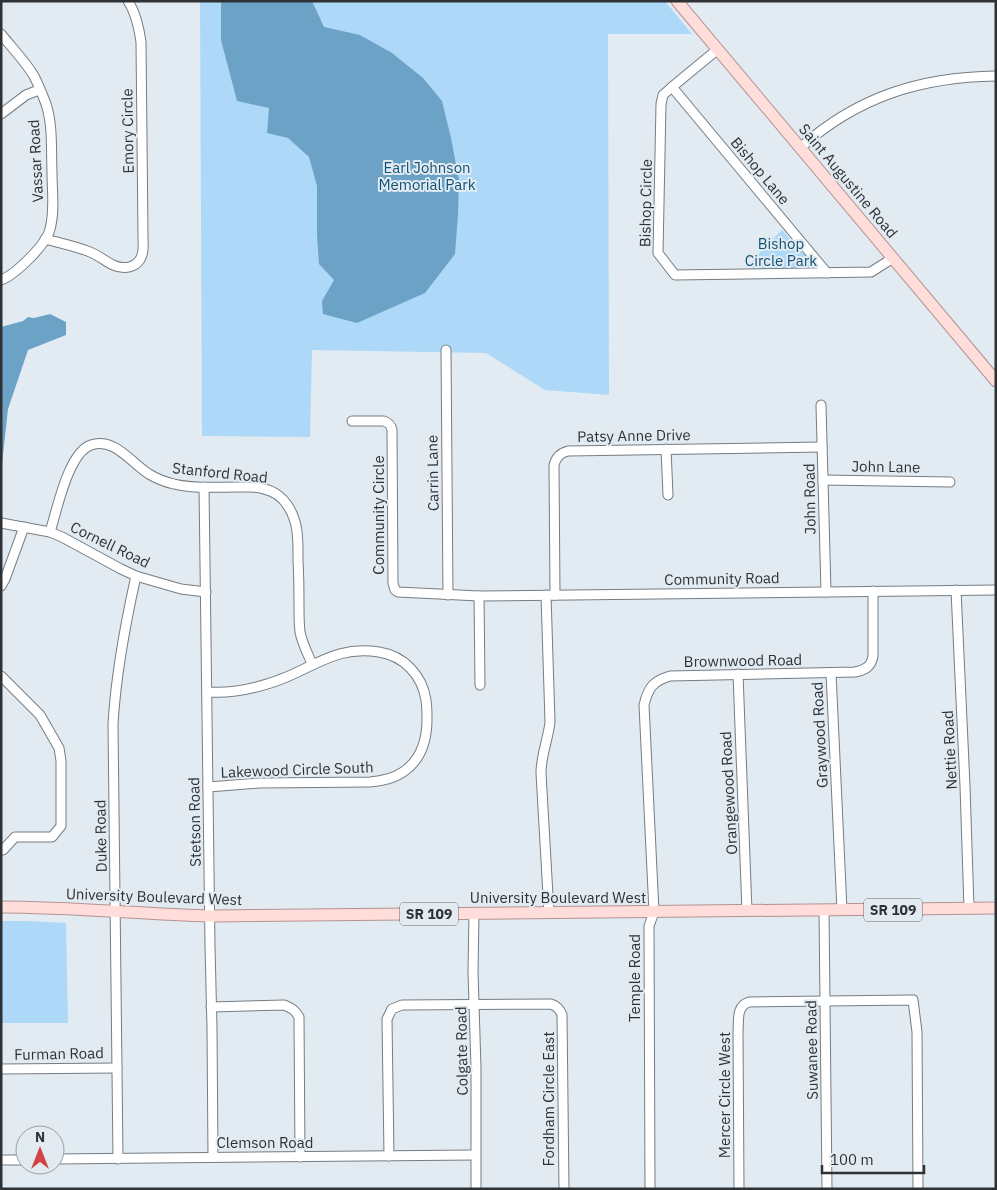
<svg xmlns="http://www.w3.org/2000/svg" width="997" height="1190" font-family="'IBM Plex Sans',sans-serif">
<rect width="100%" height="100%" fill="#e2ebf2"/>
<g fill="#aed8f7">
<polygon points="200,1 665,1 692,34 608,34 609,395 545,390 486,353 312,350 310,437 202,436"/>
<polygon points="782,230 816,268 753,269 753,259"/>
<polygon points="1,921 28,921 66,923 68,1023 1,1023"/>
</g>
<g fill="#6da2c7">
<polygon points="221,1 312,1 324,27 360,35 392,53 423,78 442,101 451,138 459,180 458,214 455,254 425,293 357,323 323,314 322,301 334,280 319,264 317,235 317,186 309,157 288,138 267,133 269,108 237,101 221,40"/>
<polygon points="50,314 66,322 66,335 28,350 8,409 1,473 1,327 23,321 28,317 34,318"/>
</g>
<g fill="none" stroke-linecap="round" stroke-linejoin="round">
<defs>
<g id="minor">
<path d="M1,34C12,48 25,61 34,76C38,84 43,96 46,104C53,125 51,150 52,172C52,191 55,211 50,229C47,244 15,275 1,280"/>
<polyline points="718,49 672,87 663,95 661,104 658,253 675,275 871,272 893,258"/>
<polyline points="672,87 827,273"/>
<polyline points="1,114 26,95 39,90"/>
<path d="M800,148C857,97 920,77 996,76"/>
<path d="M45,239C60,243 75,246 90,252C98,255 105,261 113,265C124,270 138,268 142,255C144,249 143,242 143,236L141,42C139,28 136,13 128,1"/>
<polyline points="446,350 448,595"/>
<polyline points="821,405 826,592"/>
<path d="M352,421H384C389,423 391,425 392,430L393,583L395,590L398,592L479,596L996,590"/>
<polyline points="666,449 668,495"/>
<polyline points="823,480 950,482"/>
<polyline points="204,487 210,946 212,1028 213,1157"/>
<polyline points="1,523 50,532 62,537 121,569 136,576 181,589 206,592"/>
<path d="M50,532C57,510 68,453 91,445C115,437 132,464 149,474C157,479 165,482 174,484C194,489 217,487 238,487C246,487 256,486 264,489C274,491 283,498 288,506C299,523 298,541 298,561C299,576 299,591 299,606C299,615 299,624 300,632C302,643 308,654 312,664"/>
<polyline points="1,586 5,579 24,527"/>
<polyline points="956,590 965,786 969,908"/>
<path d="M546,595L550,722C548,740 541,755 541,773L549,913"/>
<path d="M555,595L554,465C556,457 560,453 568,451L822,447"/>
<polyline points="479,596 480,685"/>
<polyline points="831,673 842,910"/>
<polyline points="738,674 747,911"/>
<polyline points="1,676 40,715 59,748 61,761 61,826 52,837 15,837 3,850 1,850"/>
<path d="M207,692C235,694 263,687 289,676C321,662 341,646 379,652C404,656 422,675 426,700C427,706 427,713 427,719C427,740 421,760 403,772C393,779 382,781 370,782L259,783L208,787"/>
<polyline points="824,910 827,1189"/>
<polyline points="474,913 473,972 476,1068 476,1189"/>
<path d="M211,1007L284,1005C292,1008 295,1010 299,1017L300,1157"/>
<polyline points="1,1069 117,1068"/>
<path d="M389,1156L387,1019L392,1009L402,1005L551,1004C557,1006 560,1009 562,1015L564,1189"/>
<polyline points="55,1159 475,1155"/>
<path d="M118,1159L113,724C116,673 125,625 136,576"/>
<polyline points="1,1160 25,1160"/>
<path d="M650,1189L649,926L654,912L644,705C648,688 653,681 670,676L855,672C865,670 871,667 873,656V591"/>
<path d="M739,1189L738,1032C739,1020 736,1006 749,1002L913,1000L917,1032L918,1189"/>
</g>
<g id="major">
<polyline points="677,1 996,381"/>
<path d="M1,907C71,907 140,914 210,916L996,908"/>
</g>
</defs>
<use href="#minor" stroke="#757d83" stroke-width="11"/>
<use href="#major" stroke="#b59291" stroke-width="13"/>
<use href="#minor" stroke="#fff" stroke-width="9"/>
<use href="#major" stroke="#feddda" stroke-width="11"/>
</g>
<g text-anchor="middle" stroke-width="4" stroke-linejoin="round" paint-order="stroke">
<g fill="#e2ebf2" stroke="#656a6e" stroke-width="1">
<rect x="864" y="898.5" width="58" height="23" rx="4"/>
<rect x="400" y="902.5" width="58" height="23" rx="4"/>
</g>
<g font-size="14" font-weight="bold" fill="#2f3235">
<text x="893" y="915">SR 109</text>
<text x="429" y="919">SR 109</text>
</g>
<g font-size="15" fill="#2f3235" stroke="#e2ebf2">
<text transform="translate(128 131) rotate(-91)" y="5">Emory Circle</text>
<text transform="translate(36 161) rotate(-93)" y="5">Vassar Road</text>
<text transform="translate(760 171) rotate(50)" y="5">Bishop Lane</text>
<text transform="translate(848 181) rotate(50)" y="5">Saint Augustine Road</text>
<text transform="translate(646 203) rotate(-89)" y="5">Bishop Circle</text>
<text transform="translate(634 436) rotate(-1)" y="5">Patsy Anne Drive</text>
<text transform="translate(886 467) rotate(1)" y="5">John Lane</text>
<text transform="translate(220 473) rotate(6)" y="5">Stanford Road</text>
<text transform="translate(433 473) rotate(-91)" y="5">Carrin Lane</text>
<text transform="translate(810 499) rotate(-91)" y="5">John Road</text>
<text transform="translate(379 515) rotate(-90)" y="5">Community Circle</text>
<text transform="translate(110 545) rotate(26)" y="5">Cornell Road</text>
<text transform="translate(722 579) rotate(-1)" y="5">Community Road</text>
<text transform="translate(743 661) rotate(-1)" y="5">Brownwood Road</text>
<text transform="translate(820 735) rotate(-93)" y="5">Graywood Road</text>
<text transform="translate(950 750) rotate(-93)" y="5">Nettie Road</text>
<text transform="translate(297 770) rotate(-2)" y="5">Lakewood Circle South</text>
<text transform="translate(729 793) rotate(-93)" y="5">Orangewood Road</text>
<text transform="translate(195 822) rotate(-91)" y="5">Stetson Road</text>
<text transform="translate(101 836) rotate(-91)" y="5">Duke Road</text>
<text transform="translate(154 897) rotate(2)" y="5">University Boulevard West</text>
<text x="558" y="903">University Boulevard West</text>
<text transform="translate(635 978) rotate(-90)" y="5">Temple Road</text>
<text transform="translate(812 1050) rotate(-91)" y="5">Suwanee Road</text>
<text transform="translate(462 1051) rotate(-91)" y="5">Colgate Road</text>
<text transform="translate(59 1054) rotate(-1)" y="5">Furman Road</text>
<text transform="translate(725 1095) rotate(-90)" y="5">Mercer Circle West</text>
<text transform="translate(549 1099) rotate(-90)" y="5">Fordham Circle East</text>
<text x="265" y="1148">Clemson Road</text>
</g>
<g font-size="15" fill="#115177" stroke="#e2ebf2">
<text x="427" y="173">Earl Johnson<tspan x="427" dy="17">Memorial Park</tspan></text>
<text x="781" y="249">Bishop<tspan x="781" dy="17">Circle Park</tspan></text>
</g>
</g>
<rect width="997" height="1190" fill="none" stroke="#2f3235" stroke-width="5"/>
<g transform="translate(40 1150)"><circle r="24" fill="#e2ebf2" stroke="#9aa1a6"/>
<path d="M0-4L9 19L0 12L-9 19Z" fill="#d34346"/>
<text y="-8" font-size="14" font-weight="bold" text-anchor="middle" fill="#2f3235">N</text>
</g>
<path d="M822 1165v8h102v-8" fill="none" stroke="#2f3235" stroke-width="2.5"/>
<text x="830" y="1165" font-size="15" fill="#2f3235" stroke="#e2ebf2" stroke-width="4" paint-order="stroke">100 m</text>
</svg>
